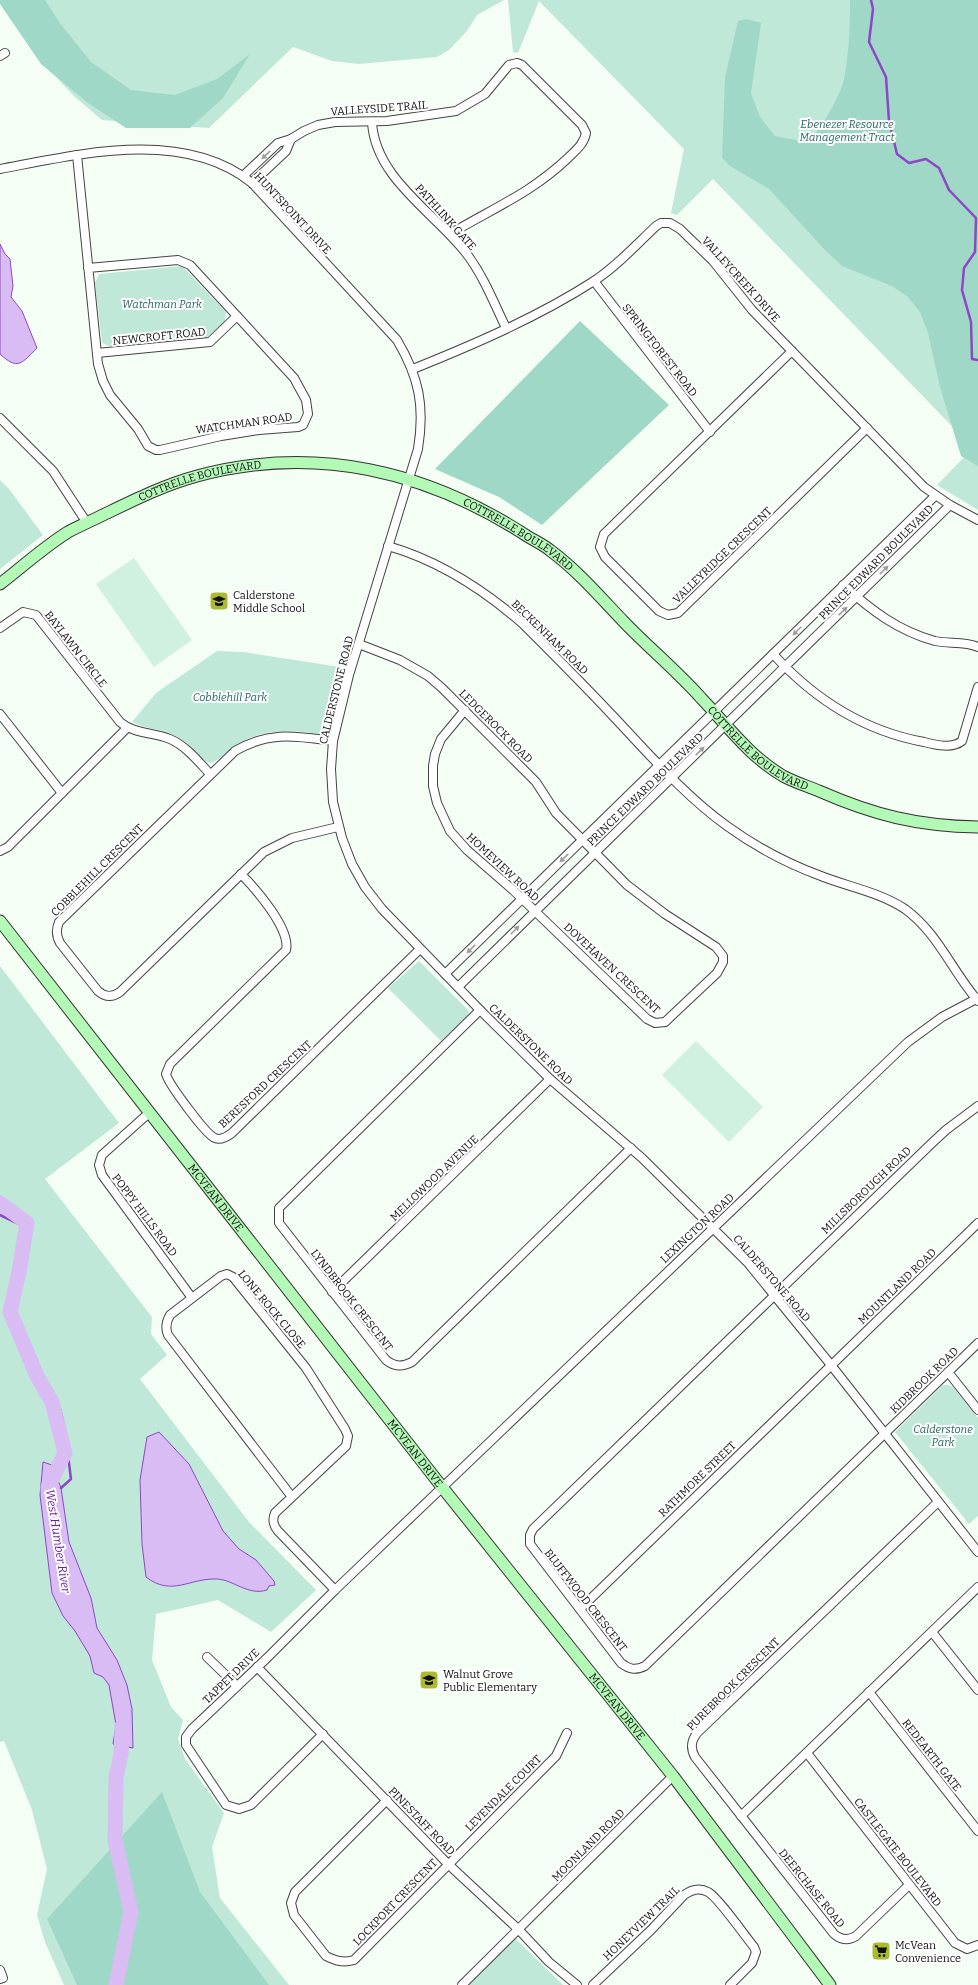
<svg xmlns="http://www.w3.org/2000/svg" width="978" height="1985" font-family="Bitter,serif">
<rect width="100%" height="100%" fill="#f5fef5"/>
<g fill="#bfe8d9">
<polygon points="1,0 504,0 477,15 467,31 449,50 437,57 359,64 332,61 293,47 209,128 102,120 75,97 35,55"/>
<polygon points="508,0 978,0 978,510 937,485 973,448 713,179 677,215 671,213 684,149 539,1 518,53 513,52"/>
<polygon points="182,266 226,312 225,322 206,338 109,346 102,343 95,283 99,274"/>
<polygon points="0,480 9,489 43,535 0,569"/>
<path d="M217,651L243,652L340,667L325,733L321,734C291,730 263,728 236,745C228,750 220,760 211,763C200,761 188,743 176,736C162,729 146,729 132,722L156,693Z"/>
<polygon points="419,961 469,1011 468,1015 441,1041 388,988"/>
<polygon points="0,966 119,1123 45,1179 152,1317 151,1334 167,1355 140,1379 249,1522 316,1590 271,1632 218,1600 156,1614 152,1660 171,1707 183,1720 178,1739 185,1759 224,1813 212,1847 220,1898 289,1985 64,1985 45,1942 37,1915 47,1869 32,1810 4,1741 0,1742"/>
<polygon points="943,1385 948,1385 953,1387 978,1418 978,1516 969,1524 895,1432"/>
<polygon points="515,1938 563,1985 469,1985"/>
</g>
<g fill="#9fd8c7">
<polygon points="0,0 45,0 59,22 91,62 131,90 175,95 217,79 250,54 223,98 190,128 126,128 88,103 41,64 0,4"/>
<path d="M850,0H978V466L961,456L940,387L928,333L920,312L908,297L892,286L842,266L825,250L769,189L730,166L722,158L725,77L738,21L746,19L761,23L751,93L760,117L775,136L796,140L812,138C823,124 840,97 844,79C849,54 850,26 850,0Z"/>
<polygon points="580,321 669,405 542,525 499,497 435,469"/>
<polygon points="162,1792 200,1892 269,1985 77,1985 47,1919"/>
</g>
<g fill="#d0f0e0">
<polygon points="134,558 192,640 154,667 96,584"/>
<polygon points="696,1041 763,1107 729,1142 662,1075"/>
</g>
<g fill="#d9bcf3" stroke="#8d47c6">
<path d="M0,244L5,254L10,259L13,286L11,297L22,311L37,348C22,363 18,371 0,354Z"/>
<path d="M159,1432L189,1464L223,1531L239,1549L256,1560L274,1581L275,1585L269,1586L267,1590C248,1596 234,1580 217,1579C189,1578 172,1597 146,1577L142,1544L140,1480L147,1437Z"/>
<polygon points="43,1462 52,1465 61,1488 69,1542 91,1598 97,1628 117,1660 127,1685 132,1709 133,1748 113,1744 116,1725 109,1685 103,1677 94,1673 90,1656 75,1631 63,1616 52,1593 40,1495"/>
</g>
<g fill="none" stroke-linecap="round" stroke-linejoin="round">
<g stroke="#8d47c6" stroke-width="2.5">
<polyline points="871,0 873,9 869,42 886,77 889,121 897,154 909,163 926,159 939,168 949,190 976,218 975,252 964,268 962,290 971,322 972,359 978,360"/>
<path d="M0,1215L21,1225C34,1260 7,1288 13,1323C16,1343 25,1364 38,1381C44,1390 53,1397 59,1407C64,1415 69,1465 71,1479L61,1488"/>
</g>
<g stroke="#d9bcf3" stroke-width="15">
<polyline points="0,1203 27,1223 19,1272 10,1312 37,1376 52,1402 65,1453 48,1487 48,1491"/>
<polyline points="116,1985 131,1912 115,1840 116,1777 121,1754 122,1726"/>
</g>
<defs>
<g id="minor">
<polyline points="0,56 5,53"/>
<path d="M372,122C375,178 434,212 466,253C483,275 494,303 506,328"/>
<polyline points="77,155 98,364 103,381 110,395 138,429 148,446 156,450 160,450 221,436 259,430 298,427 303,425 308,414 306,400 294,378 190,265 178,260 88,268"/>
<path d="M0,169C80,154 183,128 252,183L397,340C419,377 425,406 418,449L349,675L333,741L331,769L333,802L342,838L352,864L365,887L382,909L480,1010L550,1079L642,1158L748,1263L831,1365L978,1552"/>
<path d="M243,176L278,143L291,139L304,131L318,125L335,122L387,121L456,111L485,94L509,65L517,63L522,65L582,125L586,133C584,144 576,150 568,158C530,194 493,208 450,234"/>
<polyline points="252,183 286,151 291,139"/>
<polyline points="594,281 710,432"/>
<polyline points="792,351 604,534 600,547 605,557 659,611 668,615 678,613 867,428"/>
<polyline points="97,353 210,342 237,316"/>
<path d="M413,369C475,344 538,317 594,281C617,266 636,245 656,226L661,223H670L680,229L713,261L752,310L924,487L950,505L978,520"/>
<polyline points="0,418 53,471 87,523"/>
<path d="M388,546C440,561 483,589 523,624C553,654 583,684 612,715C649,754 684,795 727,826C756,847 788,864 821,876C849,887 879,892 905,909C938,933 952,971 978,1001"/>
<path d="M843,585C871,610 898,631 935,641C948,644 966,641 978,647"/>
<path d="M0,628L23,612L36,615L120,722C134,734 153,732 170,739C186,746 198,761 210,774"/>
<polyline points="359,644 400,660 428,676 442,688 536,782 556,813 627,885 665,914 716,947 723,956 723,962 717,973 665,1022 655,1023 647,1019 513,890 467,850 450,831 437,803 433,786 433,766 435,754 441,739 465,710"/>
<path d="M773,654C814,699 864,731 924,742C936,745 952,749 962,741L978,687"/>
<polyline points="0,714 62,793"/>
<path d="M333,741C295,736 269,731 235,751L59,922C56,930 56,935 60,943L98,991C105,997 112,998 120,992L264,852L292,838L338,827"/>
<polyline points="0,851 8,847 127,728"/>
<path d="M241,874C255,888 291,929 286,950L175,1059L170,1064L166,1074C168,1083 206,1135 215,1138C221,1141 228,1136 232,1133L420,949"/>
<polyline points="445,974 935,496"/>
<polyline points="458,987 950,505"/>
<path d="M480,1010L279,1208V1223L386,1360C395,1367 402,1367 412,1362L631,1148"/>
<path d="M978,1106L946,1130L932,1143L533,1529L530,1535V1544L621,1663C629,1669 635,1671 645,1666L978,1343"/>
<polyline points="150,1112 102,1155 99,1165 102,1175 192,1298"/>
<polyline points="332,1292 550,1079"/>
<polyline points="948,1372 978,1410"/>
<path d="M292,1497L168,1335C165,1328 166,1322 170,1315L221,1276L227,1274L233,1277L306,1368L345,1429L348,1436L346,1446L275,1513C272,1520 273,1525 278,1531L335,1590"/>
<polyline points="580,1609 978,1223"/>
<polyline points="932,1632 978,1690"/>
<polyline points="207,1657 237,1686"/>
<polyline points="257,1667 448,1864 519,1930 549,1962 577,1985"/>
<polyline points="869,1692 978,1831"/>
<polyline points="323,1734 251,1805 239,1809 226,1805 186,1745 186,1737 192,1729 267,1658 335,1590 908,1042 942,1017 978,998"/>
<polyline points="807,1753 955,1943 967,1949 978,1945"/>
<path d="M387,1800L295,1892L291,1903L294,1915L326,1956C336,1961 343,1963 354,1960L556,1756L567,1733"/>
<polyline points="741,1816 978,1587"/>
<path d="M909,1885L856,1936C848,1941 841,1940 834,1934L695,1757C690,1748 691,1741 697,1733L938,1502"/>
<polyline points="0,1970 3,1978 0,1979"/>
<polyline points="462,1985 673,1776"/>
<path d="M593,1985L651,1930L684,1895C691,1890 699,1887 708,1892C717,1896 745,1936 754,1947L756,1952L752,1963L730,1985"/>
</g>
<g id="secondary">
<path id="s1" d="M0,584C22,567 44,547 68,532C79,526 91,521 103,515C134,500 164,485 197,476C315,444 427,471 527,536C535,541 544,545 551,551C578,571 601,598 624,622C649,648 677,671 701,698C727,725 749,756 783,776C794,782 807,786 819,791C874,815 917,826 978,827"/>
<path id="s2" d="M0,921L442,1487L673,1776L830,1985"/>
</g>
</defs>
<use href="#minor" stroke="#434343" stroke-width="10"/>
<use href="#secondary" stroke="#323232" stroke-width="13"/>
<use href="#minor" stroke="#fff" stroke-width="8"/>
<use href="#secondary" stroke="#b4fab7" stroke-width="11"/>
</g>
<defs><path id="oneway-solid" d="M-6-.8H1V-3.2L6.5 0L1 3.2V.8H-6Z"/></defs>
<g fill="#9f9f9f">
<use href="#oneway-solid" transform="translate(266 155) rotate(136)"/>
<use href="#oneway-solid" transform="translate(884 570) rotate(-45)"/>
<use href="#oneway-solid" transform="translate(843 611) rotate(-44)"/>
<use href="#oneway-solid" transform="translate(797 631) rotate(135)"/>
<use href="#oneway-solid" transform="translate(700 751) rotate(-44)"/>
<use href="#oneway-solid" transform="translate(564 858) rotate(136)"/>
<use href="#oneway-solid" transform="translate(515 930) rotate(-45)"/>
<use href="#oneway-solid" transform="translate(471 949) rotate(136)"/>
</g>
<defs>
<symbol id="school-square" viewBox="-11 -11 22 22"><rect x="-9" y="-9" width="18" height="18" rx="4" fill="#abba2f" stroke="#fff"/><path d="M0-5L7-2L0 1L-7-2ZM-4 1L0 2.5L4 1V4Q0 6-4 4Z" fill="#111"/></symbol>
<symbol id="supermarket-square" viewBox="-11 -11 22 22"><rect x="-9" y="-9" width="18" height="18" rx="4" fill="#abba2f" stroke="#fff"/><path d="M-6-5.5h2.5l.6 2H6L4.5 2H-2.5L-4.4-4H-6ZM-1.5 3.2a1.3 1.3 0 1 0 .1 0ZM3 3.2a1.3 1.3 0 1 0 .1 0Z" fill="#111"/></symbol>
</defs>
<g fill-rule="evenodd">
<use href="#school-square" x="208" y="590" width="22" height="22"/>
<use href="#school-square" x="418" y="1669" width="22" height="22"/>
<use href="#supermarket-square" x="870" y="1940" width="22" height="22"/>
</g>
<g text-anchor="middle" stroke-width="4" stroke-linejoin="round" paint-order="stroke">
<g font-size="11" fill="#101010" stroke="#fff">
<text transform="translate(379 108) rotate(-4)" y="4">VALLEYSIDE TRAIL</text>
<text transform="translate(293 213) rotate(47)" y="4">HUNTSPOINT DRIVE</text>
<text transform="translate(446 217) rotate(48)" y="4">PATHLINK GATE</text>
<text transform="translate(741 279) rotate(48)" y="4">VALLEYCREEK DRIVE</text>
<text transform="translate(159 336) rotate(-6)" y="4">NEWCROFT ROAD</text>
<text transform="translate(660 350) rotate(52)" y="4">SPRINGFOREST ROAD</text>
<text transform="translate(244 423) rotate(-8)" y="4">WATCHMAN ROAD</text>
<text dy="4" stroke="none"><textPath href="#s1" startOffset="228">COTTRELLE BOULEVARD</textPath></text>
<text dy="4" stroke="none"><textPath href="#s1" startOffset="564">COTTRELLE BOULEVARD</textPath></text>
<text transform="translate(722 555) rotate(-44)" y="4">VALLEYRIDGE CRESCENT</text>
<text transform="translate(876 562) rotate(-45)" y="4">PRINCE EDWARD BOULEVARD</text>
<text transform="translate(550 637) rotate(44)" y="4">BECKENHAM ROAD</text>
<text transform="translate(76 649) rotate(52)" y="4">BAYLAWN CIRCLE</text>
<text transform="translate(336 690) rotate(-76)" y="4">CALDERSTONE ROAD</text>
<text transform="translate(496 726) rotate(45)" y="4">LEDGEROCK ROAD</text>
<text dy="4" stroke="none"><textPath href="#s1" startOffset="888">COTTRELLE BOULEVARD</textPath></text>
<text transform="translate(645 789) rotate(-44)" y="4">PRINCE EDWARD BOULEVARD</text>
<text transform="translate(503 867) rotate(43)" y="4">HOMEVIEW ROAD</text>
<text transform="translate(97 870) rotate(-45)" y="4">COBBLEHILL CRESCENT</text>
<text transform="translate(612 968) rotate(43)" y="4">DOVEHAVEN CRESCENT</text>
<text transform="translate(531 1044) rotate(44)" y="4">CALDERSTONE ROAD</text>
<text transform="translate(265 1084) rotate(-43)" y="4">BERESFORD CRESCENT</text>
<text transform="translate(434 1178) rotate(-44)" y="4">MELLOWOOD AVENUE</text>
<text transform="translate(866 1190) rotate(-44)" y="4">MILLSBOROUGH ROAD</text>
<text dy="4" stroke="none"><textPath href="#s2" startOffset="351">MCVEAN DRIVE</textPath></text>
<text transform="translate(145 1215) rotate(53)" y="4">POPPY HILLS ROAD</text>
<text transform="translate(697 1228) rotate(-43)" y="4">LEXINGTON ROAD</text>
<text transform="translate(772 1278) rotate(49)" y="4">CALDERSTONE ROAD</text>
<text transform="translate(897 1286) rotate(-44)" y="4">MOUNTLAND ROAD</text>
<text transform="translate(352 1300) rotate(52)" y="4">LYNDBROOK CRESCENT</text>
<text transform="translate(272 1309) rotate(50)" y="4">LONE ROCK CLOSE</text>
<text transform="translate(924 1380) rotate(-44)" y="4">KIDBROOK ROAD</text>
<text dy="4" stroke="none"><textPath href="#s2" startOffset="675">MCVEAN DRIVE</textPath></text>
<text transform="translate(697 1479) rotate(-44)" y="4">RATHMORE STREET</text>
<text transform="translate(586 1600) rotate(52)" y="4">BLUFFWOOD CRESCENT</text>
<text transform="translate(231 1676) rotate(-44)" y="4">TAPPET DRIVE</text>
<text transform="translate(733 1684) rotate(-45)" y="4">PUREBROOK CRESCENT</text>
<text dy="4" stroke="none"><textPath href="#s2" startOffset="999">MCVEAN DRIVE</textPath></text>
<text transform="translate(932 1755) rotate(52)" y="4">REDEARTH GATE</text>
<text transform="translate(503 1793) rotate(-45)" y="4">LEVENDALE COURT</text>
<text transform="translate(422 1821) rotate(46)" y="4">PINESTAFF ROAD</text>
<text transform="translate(588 1845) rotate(-45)" y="4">MOONLAND ROAD</text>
<text transform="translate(898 1852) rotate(52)" y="4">CASTLEGATE BOULEVARD</text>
<text transform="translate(812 1888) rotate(51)" y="4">DEERCHASE ROAD</text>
<text transform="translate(395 1902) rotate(-46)" y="4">LOCKPORT CRESCENT</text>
<text transform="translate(641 1923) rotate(-44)" y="4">HONEYVIEW TRAIL</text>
</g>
<g font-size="11" font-style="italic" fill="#236662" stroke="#fff">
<text x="847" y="128">Ebenezer Resource<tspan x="847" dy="13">Management Tract</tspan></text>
<text x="162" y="308">Watchman Park</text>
<text x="230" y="701">Cobblehill Park</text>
<text x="943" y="1433">Calderstone<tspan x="943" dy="13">Park</tspan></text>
</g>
<g font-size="11" fill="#101010" stroke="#fff" text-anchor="start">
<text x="233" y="599">Calderstone<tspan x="233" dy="13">Middle School</tspan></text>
<text x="443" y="1678">Walnut Grove<tspan x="443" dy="13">Public Elementary</tspan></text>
<text x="895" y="1949">McVean<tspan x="895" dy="13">Convenience</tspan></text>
</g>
<g font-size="12" font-style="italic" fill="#6a1f9d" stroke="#fff">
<text transform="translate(58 1541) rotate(81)" y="4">West Humber River</text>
</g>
</g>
</svg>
